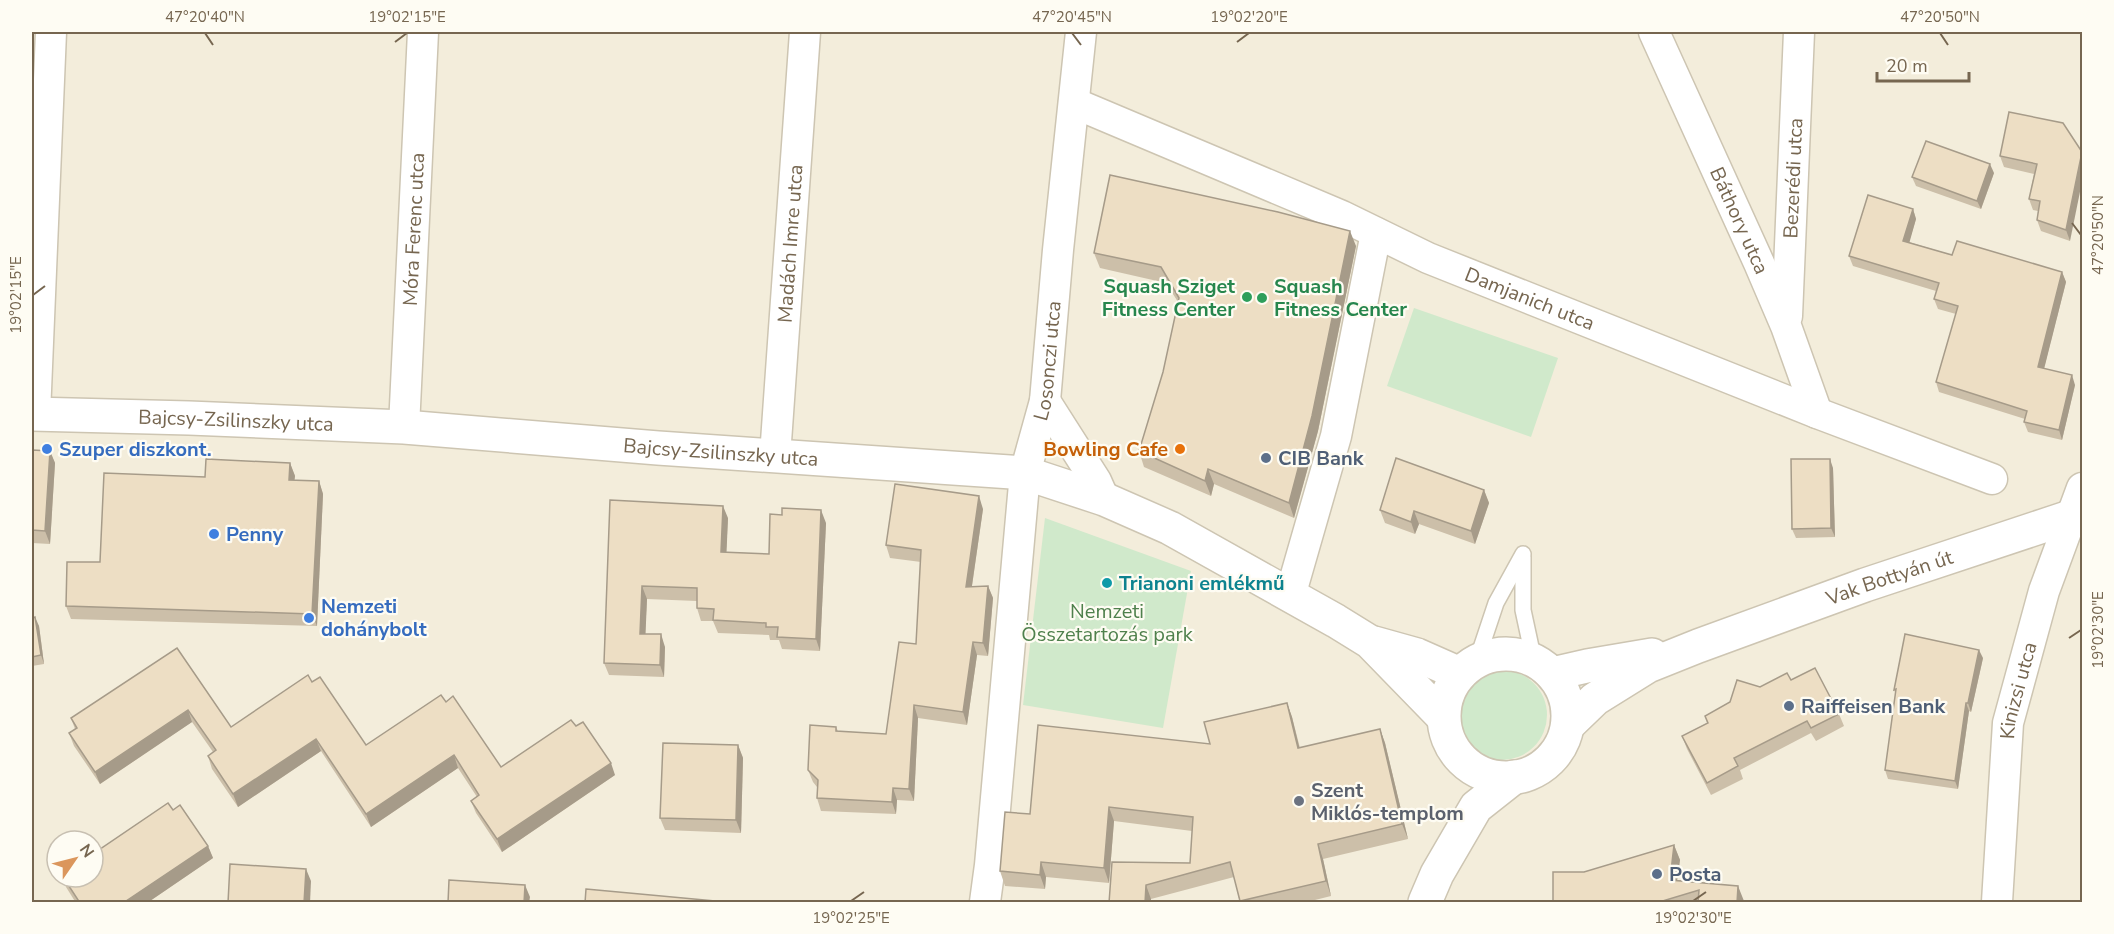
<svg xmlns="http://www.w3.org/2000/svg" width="2114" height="934" font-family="'Nunito Sans',sans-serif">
<rect width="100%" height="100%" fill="#fbf9ec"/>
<path fill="#f3eddb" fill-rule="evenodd" d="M32,32H2082V902H32ZM57,841H93V877H57Z"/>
<g fill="#d0e9cb">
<polygon points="1414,308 1558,358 1531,437 1387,386"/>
<polygon points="1045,518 1191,571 1163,728 1023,705"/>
<circle cx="1502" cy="715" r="45"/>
</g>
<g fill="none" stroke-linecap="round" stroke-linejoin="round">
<defs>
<g id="service">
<polyline points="1523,557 1523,610 1534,661"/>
<polyline points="1477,660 1496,603 1523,554"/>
</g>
<g id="minor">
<path id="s1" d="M1654,32L1759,263L1786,326L1817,413"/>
<path id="s2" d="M1074,103L1342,216L1428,258L1817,413L1992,479"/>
<path id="s3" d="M1787,316L1799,32"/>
<polyline points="1045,401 1096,481 1104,499"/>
<polyline points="35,414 51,32"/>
<path id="s4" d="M404,427L423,32"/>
<path id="s5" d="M775,456L805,32"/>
<polyline points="1290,596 1336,436 1376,233"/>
<path id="s6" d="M985,902L990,865L1025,473L1045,401L1058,250L1081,32"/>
<path id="s7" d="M1997,902L2008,723L2044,591L2082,488"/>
</g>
<g id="tertiary">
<path id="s8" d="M32,414L189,418L404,427L658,448L1025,473L1104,499L1170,528L1336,621L1370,642L1443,717"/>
<polyline points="1374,643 1417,655 1460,674"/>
<circle cx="1506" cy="716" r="62"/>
<polyline points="1552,674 1587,666 1652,655"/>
<path id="s9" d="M1568,725L1595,699L1648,666L1698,646L1865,585L2082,513"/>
<polyline points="1425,902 1437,874 1476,807 1514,777"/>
</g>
</defs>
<use href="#service" stroke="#cdc5b2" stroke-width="18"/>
<use href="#minor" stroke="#cdc5b2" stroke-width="33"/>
<use href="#tertiary" stroke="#cdc5b2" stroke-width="36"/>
<use href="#service" stroke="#fff" stroke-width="15"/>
<use href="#minor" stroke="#fff" stroke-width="30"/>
<use href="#tertiary" stroke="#fff" stroke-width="33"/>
</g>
<g fill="#ccbfa9">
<polygon points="2063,123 2070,241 2041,231 2037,220 2038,211 2033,210 2029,199 2034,174 2004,167 2000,156"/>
<polygon points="1994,173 1981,209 1916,186 1912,177"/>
<polygon points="1913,209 1916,219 1909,242 1952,255 2062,272 2066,282 2044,368 2075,385 2062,440 2028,432 2024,422 2025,419 1939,392 1936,382 1956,314 1938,309 1934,299 1936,291 1853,266 1849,256"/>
<polygon points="1356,246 1318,431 1294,518 1214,484 1211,496 1144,467 1139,451 1163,372 1178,302 1166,283 1100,268 1094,253"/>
<polygon points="32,450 50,451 55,463 50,544 32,543"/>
<polygon points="290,463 295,476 294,481 319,481 323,494 317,626 71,619 66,606 100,562 205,477"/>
<polygon points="1833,468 1835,537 1796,538 1792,529"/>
<polygon points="1484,490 1489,503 1475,544 1419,524 1415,534 1385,523 1380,510"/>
<polygon points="610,500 728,518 726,552 769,554 826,523 820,651 782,649 779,640 770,640 769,635 718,633 713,621 701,621 697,608 697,601 647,599 645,634 665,647 664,677 609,675 604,663"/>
<polygon points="983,509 972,586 988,586 993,598 988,656 977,655 967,725 918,718 914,801 897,800 896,814 821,811 817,798 817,787 813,782 808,770 836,727 838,731 886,734 916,644 921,562 890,558 886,545"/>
<polygon points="32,618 39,626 44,664 32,666"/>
<polygon points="177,648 231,727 312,682 366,745 446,702 501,767 615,775 502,852 476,813 471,801 477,797 458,768 371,827 321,751 238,807 212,769 208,756 213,752 192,722 100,784 74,746 69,733 75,729 71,718"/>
<polygon points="1983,658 1971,712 1969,711 1958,789 1888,779 1885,770 1896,694 1894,690"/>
<polygon points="1791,680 1839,714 1844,726 1816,741 1811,733 1740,770 1743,779 1711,795 1687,749 1682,736 1707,723 1705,716 1760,687"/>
<polygon points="1287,703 1292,717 1300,748 1380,729 1385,743 1408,839 1323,859 1331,896 1303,903 1240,903 1234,877 1151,899 1109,903 1190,863 1192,831 1114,821 1109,883 1046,877 1045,889 1005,886 1000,871 1030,814 1210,744"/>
<polygon points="738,745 743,758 741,833 665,830 660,818"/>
<polygon points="173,810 208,846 213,858 147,903 76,903 66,887 63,877 93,877"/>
<polygon points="1674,845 1680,860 1677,880 1738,886 1743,903 1552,903 1584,872"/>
</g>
<g fill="#a69b89">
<polygon points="2082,152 2082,182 2070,241 2066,230"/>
<polygon points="1990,164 1994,173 1981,209 1977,201"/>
<polygon points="1913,209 1916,219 1907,251 1903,241"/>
<polygon points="1350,231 1356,246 1318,431 1294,518 1289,503"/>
<polygon points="2062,272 2066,282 2042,377 2038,367"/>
<polygon points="2072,375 2075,385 2062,440 2059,430"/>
<polygon points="50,451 55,463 50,544 45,531"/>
<polygon points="1830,459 1833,468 1835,537 1831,528"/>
<polygon points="290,463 295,476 293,493 289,480"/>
<polygon points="1208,469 1214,484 1211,496 1205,481"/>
<polygon points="319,481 323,494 317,626 312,614"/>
<polygon points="1484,490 1489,503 1475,544 1471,531"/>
<polygon points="979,496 983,509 970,599 966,587"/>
<polygon points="723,506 728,518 726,564 721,552"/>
<polygon points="821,510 826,523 820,651 816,639"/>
<polygon points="1414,511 1419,524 1415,534 1411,522"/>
<polygon points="642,586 647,599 645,646 640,634"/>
<polygon points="988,586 993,598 988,656 983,643"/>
<polygon points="35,617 39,626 44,664 41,655"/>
<polygon points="661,634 665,647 664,677 660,665"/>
<polygon points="973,642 977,655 967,725 963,712"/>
<polygon points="1979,650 1983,658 1971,712 1968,703"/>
<polygon points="1287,703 1292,717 1303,763 1298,748"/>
<polygon points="1966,703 1969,711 1958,789 1955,781"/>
<polygon points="914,705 918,718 914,801 909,789"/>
<polygon points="188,710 192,722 100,784 95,772"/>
<polygon points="1380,729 1385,743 1408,839 1402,824"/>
<polygon points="316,739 321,751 238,807 233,794"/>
<polygon points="738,745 743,758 741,833 736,820"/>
<polygon points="454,755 458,768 371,827 366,814"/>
<polygon points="611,763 615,775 502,852 497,839"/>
<polygon points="893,788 897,800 896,814 892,802"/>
<polygon points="1109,807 1114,821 1109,883 1104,868"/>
<polygon points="1318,844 1323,859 1331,896 1326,881"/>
<polygon points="1674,845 1680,860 1675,895 1670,880"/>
<polygon points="208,846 213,858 147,903 123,903"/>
<polygon points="1041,862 1046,877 1045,889 1040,875"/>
<polygon points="306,869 311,881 310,903 304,903"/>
<polygon points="525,885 530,897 529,903 524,903"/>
<polygon points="1146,885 1151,899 1151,903 1145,903"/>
<polygon points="1738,886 1744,901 1743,903 1737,903"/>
</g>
<g fill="#eddec4" stroke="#a69b89" stroke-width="1.5">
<polygon points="2009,112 2063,123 2082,152 2066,230 2037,220 2040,201 2029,199 2037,164 2000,156"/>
<polygon points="1926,141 1990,164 1977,201 1912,177"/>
<polygon points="1110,175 1278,212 1350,231 1312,416 1289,503 1208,469 1205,481 1139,451 1163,372 1179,298 1161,267 1094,253"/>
<polygon points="1868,195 1913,209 1903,241 1952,255 1957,241 2062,272 2038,367 2072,375 2059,430 2024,422 2027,411 1936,382 1958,306 1934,299 1939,283 1849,256"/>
<polygon points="32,450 50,451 45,531 32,530"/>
<polygon points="1396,458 1484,490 1471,531 1414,511 1411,522 1380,510"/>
<polygon points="206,459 290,463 289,480 319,481 312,614 66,606 67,562 100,562 104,473 205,477"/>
<polygon points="1791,459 1830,459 1831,528 1792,529"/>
<polygon points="895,484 979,496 966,587 988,586 983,643 973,642 963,712 914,705 909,789 893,788 892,802 817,798 818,780 808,770 810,725 836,727 836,731 886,734 899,642 916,644 921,550 886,545"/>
<polygon points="610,500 723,506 721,552 769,554 770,514 782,515 782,508 821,510 816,639 777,637 778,627 766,627 766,623 713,620 714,609 697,608 697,588 642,586 640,634 661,634 660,665 604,663"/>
<polygon points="35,617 41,655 32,657 32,618"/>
<polygon points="1905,634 1979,650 1968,703 1966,703 1955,781 1885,770 1896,689 1894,690"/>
<polygon points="177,648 231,727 308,675 312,682 320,677 366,745 441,695 446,702 453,696 501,767 571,720 576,726 583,722 611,763 497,839 471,801 479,795 454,755 366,814 316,739 233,794 208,756 216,750 188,710 95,772 69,733 77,728 71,718"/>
<polygon points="1815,668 1839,714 1811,728 1807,721 1734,758 1738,766 1707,783 1682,736 1708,723 1705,716 1730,702 1737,680 1760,687 1787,673 1791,680"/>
<polygon points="1287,703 1298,748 1380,729 1402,824 1318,844 1326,881 1240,901 1230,862 1146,885 1145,903 1109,903 1112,862 1190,863 1193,817 1109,807 1104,868 1041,862 1040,875 1000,871 1005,812 1030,814 1038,725 1210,744 1204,722"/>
<polygon points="663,743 738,745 736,820 660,818"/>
<polygon points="168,803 173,810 180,805 208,846 123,903 80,903 63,877 93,877 93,854"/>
<polygon points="1674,845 1670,880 1738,886 1737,903 1698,903 1699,890 1656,903 1552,903 1553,900 1553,872 1584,872"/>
<polygon points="230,864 306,869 304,903 228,903"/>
<polygon points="449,880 525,885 524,903 448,903"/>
<polygon points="586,889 737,903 585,903"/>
</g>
<path fill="none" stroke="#766650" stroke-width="2" d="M205,33L213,45M1072,33L1081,45M1940,33L1948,45M395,42L407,33M1237,42L1249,33M2072,223L2081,235M33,295L45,286M2069,638L2081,630M851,901L864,892M1693,901L1706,892"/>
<g fill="#2e9e5b" stroke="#fefcf3" stroke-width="2">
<circle cx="1247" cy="297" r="6"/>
<circle cx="1262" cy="298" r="6"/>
</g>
<g fill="#3f7fe0" stroke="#fefcf3" stroke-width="2">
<circle cx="47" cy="449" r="6"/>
<circle cx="214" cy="534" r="6"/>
<circle cx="309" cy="618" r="6"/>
</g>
<circle fill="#e8710a" stroke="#fefcf3" stroke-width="2" cx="1180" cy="449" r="6"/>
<g fill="#5c6f8a" stroke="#fefcf3" stroke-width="2">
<circle cx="1266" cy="458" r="6"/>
<circle cx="1789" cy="706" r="6"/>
<circle cx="1657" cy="874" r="6"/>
</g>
<circle fill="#0f9aa8" stroke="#fefcf3" stroke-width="2" cx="1107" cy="583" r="6"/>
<circle fill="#6b7280" stroke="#fefcf3" stroke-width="2" cx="1299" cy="801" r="6"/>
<g text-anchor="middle" stroke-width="4.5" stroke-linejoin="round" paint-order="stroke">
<g font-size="20" fill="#766650" stroke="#fefcf3">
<text dy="7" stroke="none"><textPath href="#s3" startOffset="138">Bezerédi utca</textPath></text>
<text dy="7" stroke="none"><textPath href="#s1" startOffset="207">Báthory utca</textPath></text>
<text dy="7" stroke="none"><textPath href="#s4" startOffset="198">Móra Ferenc utca</textPath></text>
<text dy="7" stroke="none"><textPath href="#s5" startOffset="213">Madách Imre utca</textPath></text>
<text dy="7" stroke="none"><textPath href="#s2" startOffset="496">Damjanich utca</textPath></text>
<text dy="7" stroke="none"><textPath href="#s6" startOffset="546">Losonczi utca</textPath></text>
<text dy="7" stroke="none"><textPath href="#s8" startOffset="204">Bajcsy-Zsilinszky utca</textPath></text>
<text dy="7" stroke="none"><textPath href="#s8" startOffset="690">Bajcsy-Zsilinszky utca</textPath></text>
<text dy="7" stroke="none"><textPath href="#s9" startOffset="357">Vak Bottyán út</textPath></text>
<text dy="7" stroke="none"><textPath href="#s7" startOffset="213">Kinizsi utca</textPath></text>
</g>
<g font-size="20" font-weight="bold" fill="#27864d" stroke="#fefcf3" text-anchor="end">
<text x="1235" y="293">Squash Sziget<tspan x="1235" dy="23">Fitness Center</tspan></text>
<text x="1274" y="293" text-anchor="start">Squash<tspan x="1274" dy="23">Fitness Center</tspan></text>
</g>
<g font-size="20" font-weight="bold" fill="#366cbe" stroke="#fefcf3" text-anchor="start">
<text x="59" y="456">Szuper diszkont.</text>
<text x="226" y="541">Penny</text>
<text x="321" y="613">Nemzeti<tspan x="321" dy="23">dohánybolt</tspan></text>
</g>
<g font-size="20" font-weight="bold" fill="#c56008" stroke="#fefcf3" text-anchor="end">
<text x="1168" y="456">Bowling Cafe</text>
</g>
<g font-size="20" font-weight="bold" fill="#4e5e75" stroke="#fefcf3" text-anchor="start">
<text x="1278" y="465">CIB Bank</text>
<text x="1801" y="713">Raiffeisen Bank</text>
<text x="1669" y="881">Posta</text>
</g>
<g font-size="20" font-weight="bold" fill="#0d838f" stroke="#fefcf3" text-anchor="start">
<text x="1119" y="590">Trianoni emlékmű</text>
</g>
<g font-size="20" fill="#4f804c" stroke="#fefcf3">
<text x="1107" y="618">Nemzeti<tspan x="1107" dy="23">Összetartozás park</tspan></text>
</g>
<g font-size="20" font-weight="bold" fill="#5b616d" stroke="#fefcf3" text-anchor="start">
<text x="1311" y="797">Szent<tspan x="1311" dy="23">Miklós-templom</tspan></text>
</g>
</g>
<rect width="2114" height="934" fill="none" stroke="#fefcf3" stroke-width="66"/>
<g transform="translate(75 859) rotate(55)"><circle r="28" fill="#fefcf3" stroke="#c8c0b2" stroke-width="1.5"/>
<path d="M0-4.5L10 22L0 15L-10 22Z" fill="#db965c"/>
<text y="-9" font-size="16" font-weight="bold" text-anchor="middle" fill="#766650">N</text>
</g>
<path d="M1877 72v9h92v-9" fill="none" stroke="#766650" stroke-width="3"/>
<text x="1886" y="72" font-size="18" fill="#766650" stroke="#fefcf3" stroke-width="4.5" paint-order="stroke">20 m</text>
<rect x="33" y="33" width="2048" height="868" fill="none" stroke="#766650" stroke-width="2"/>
<g font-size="15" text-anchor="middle" fill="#766650">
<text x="205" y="22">47°20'40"N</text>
<text x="407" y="22">19°02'15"E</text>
<text x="1072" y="22">47°20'45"N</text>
<text x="1249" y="22">19°02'20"E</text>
<text x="1940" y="22">47°20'50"N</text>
<text transform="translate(2098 235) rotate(-90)" y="5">47°20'50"N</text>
<text transform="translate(16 295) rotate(-90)" y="5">19°02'15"E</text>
<text transform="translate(2098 630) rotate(-90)" y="5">19°02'30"E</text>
<text x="851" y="923">19°02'25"E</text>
<text x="1693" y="923">19°02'30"E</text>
</g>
</svg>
